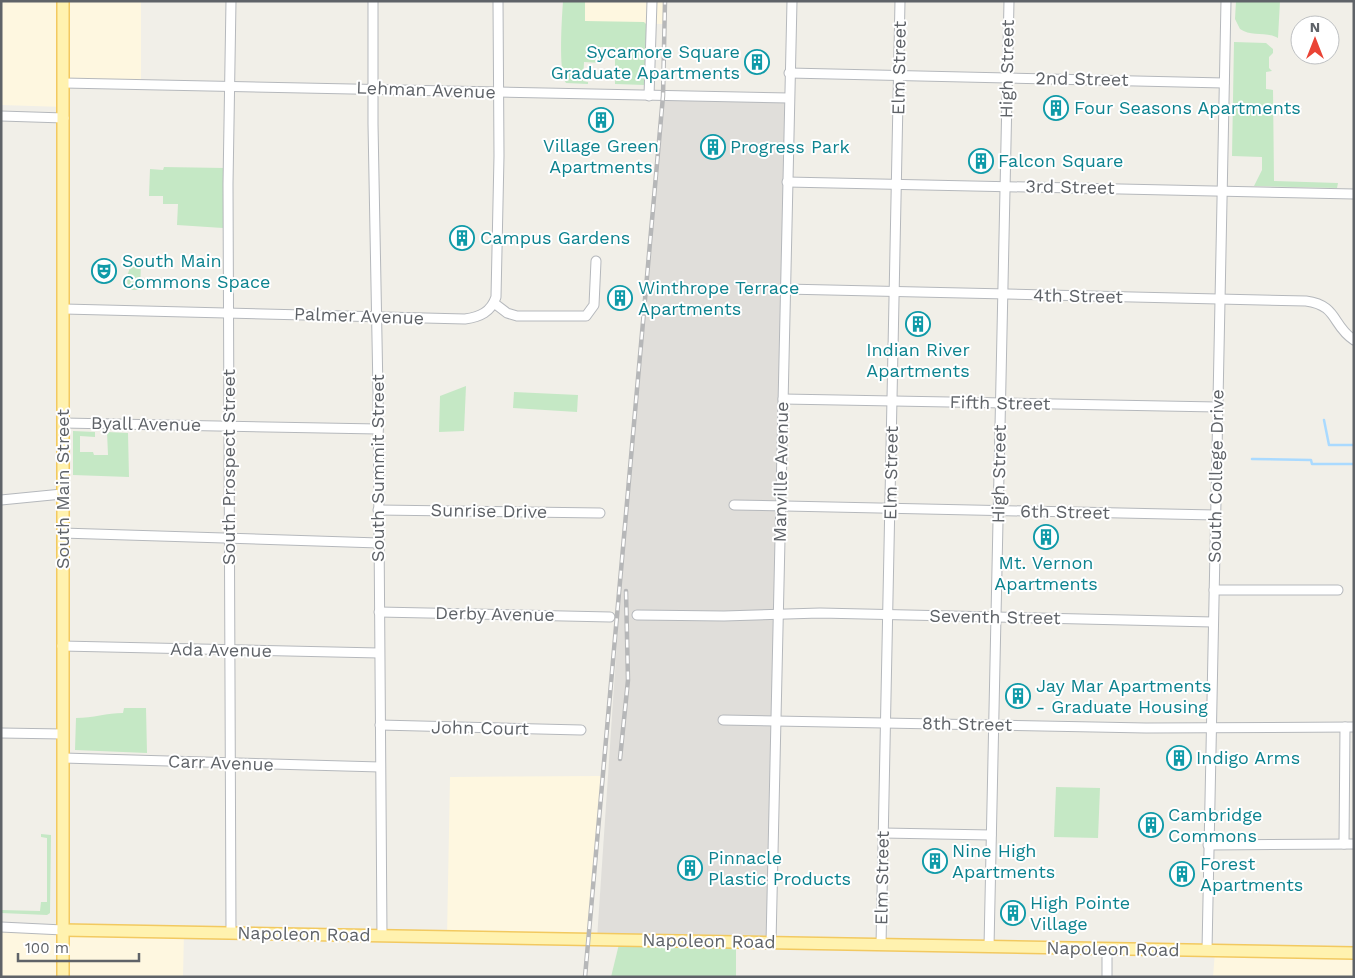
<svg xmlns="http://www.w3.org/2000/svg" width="1355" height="978" font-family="'Work Sans',sans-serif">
<rect width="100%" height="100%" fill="#f1efe8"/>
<g fill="#fef7e0">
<polygon points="1,1 141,1 141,84 64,83 64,107 1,105"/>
<polygon points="568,1 665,1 665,24 569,23"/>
<polygon points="603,776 588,939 447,937 450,777"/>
<polygon points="1,927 184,932 183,977 1,977"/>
<polygon points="1215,951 1354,953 1354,977 1213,977"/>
</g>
<polygon fill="#e0deda" points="663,96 789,98 771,943 597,939 626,508"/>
<g fill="#c5e8c5">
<path d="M563,1H585V21L644,22L648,26L645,85L615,84V47H601V63L584,62L583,81L588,82V84L566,83C558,72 562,17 563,1Z"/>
<path d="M1236,1H1280L1278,38C1266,31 1251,37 1240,29L1235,19Z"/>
<polygon points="1234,42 1266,43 1273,49 1273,53 1269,57 1269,68 1272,71 1266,72 1266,89 1273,90 1274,181 1338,183 1337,188 1254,186 1262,170 1262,157 1232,156"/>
<polygon points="164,167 224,168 223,228 177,225 178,204 163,204 163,196 149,196 150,169 163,170"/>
<polygon points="136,259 141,262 140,290 128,290 127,276 133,260"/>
<polygon points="466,386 464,431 439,432 440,396"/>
<polygon points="514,392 578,395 577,412 513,408"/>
<polygon points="73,431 95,432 95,437 80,436 80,452 93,452 94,455 108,455 107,432 128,433 129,477 73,475"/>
<path d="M124,708H146L147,753L75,750L76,718C93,718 107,713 123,713Z"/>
<polygon points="1056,787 1100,788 1098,838 1054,837"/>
<polygon points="41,834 51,835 50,913 47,915 1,913 1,910 40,911 41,902 47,902 47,838 41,837"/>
<polygon points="620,940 736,942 736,977 611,977"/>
</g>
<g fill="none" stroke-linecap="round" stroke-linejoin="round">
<g stroke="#aadaff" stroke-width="2.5">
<polyline points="1324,420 1329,445 1354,445"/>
<polyline points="1252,459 1311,460 1312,464 1354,464"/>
</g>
<defs>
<g id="minor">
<polyline points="231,1 228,184 231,933"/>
<polyline points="373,1 373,124 378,392 382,935"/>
<polyline points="789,73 1224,83"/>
<polyline points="64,83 789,98"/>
<polyline points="649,96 652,1"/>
<polyline points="1,116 64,118"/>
<polyline points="787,182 1354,194"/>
<path d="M785,289L1306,301C1338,305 1332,326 1354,340"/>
<polyline points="494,303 507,313 517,316 586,316 594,305 596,261"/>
<path d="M64,309L465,319C480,317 491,312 496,297L499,156L498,1"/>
<polyline points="783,399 1217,407"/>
<polyline points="63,423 378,429"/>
<polyline points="1,500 62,494"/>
<polyline points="734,505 1215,515"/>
<polyline points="378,510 600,513"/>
<polyline points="62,533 379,543"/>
<polyline points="1214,590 1338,590"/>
<polyline points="379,612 610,617"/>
<polyline points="637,615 724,616 820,613 1213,622"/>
<polyline points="62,646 379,653"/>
<polyline points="723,720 1146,728 1354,727"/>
<polyline points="380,725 581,730"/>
<polyline points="1,733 63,734"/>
<polyline points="63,758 380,767"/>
<polyline points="883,833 991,835"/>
<polyline points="1344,844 1345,727"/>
<polyline points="1208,845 1354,844"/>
<polyline points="1,927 63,930"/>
<polyline points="771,943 792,1"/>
<polyline points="881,945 900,1"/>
<polyline points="989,947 1009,1"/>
<polyline points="1207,950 1226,1"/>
<polyline points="1107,977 1107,949"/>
</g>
<g id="major">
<polyline points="63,930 1354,953"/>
<polyline points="63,977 63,1"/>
</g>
</defs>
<use href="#minor" stroke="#b5b8bc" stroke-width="11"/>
<use href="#major" stroke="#f2c960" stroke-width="14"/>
<use href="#minor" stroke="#fff" stroke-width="9"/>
<use href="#major" stroke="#fff2af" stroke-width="11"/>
<defs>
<g id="rail">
<polyline points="620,759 628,680 626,591"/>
<polyline points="585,977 663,96 665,1"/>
</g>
</defs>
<use href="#rail" stroke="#b6b7b8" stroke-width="4.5"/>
<use href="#rail" stroke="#fff" stroke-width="2.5" stroke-dasharray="8" stroke-linecap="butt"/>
</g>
<defs>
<symbol id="building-ring" viewBox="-11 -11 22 22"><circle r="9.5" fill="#fff" stroke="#0f9aa8" stroke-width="1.5"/><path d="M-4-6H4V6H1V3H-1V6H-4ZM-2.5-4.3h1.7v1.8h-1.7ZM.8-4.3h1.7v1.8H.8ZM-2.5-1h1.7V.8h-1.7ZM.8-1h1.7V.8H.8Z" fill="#0f9aa8"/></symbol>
<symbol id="theatre-ring" viewBox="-11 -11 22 22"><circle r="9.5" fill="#fff" stroke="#0f9aa8" stroke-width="1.5"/><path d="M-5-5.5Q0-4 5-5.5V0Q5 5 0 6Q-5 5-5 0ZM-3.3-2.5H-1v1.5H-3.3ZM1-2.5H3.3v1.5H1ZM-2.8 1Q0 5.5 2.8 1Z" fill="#0f9aa8"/></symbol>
</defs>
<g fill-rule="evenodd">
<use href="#building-ring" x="743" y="48" width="28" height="28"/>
<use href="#building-ring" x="1042" y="94" width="28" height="28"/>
<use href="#building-ring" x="587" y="106" width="28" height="28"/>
<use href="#building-ring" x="699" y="133" width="28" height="28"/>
<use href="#building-ring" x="967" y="147" width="28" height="28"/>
<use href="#building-ring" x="448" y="224" width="28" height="28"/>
<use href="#theatre-ring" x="90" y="257" width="28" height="28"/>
<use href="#building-ring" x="606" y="284" width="28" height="28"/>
<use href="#building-ring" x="904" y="310" width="28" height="28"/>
<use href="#building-ring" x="1032" y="523" width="28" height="28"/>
<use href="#building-ring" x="1004" y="682" width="28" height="28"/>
<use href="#building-ring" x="1165" y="744" width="28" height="28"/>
<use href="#building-ring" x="1137" y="811" width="28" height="28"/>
<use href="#building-ring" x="921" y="847" width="28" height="28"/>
<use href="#building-ring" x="676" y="854" width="28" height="28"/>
<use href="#building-ring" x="1168" y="860" width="28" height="28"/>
<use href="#building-ring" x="999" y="899" width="28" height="28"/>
</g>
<g text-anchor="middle" stroke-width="4" stroke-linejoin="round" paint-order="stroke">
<g font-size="18" fill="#0d838f" stroke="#fff" text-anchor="start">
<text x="740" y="58" text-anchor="end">Sycamore Square<tspan x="740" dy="21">Graduate Apartments</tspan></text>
<text x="1074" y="114">Four Seasons Apartments</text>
<text x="601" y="152" text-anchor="middle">Village Green<tspan x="601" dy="21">Apartments</tspan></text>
<text x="730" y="153">Progress Park</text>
<text x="998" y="167">Falcon Square</text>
<text x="480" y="244">Campus Gardens</text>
<text x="122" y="267">South Main<tspan x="122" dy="21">Commons Space</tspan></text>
<text x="638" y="294">Winthrope Terrace<tspan x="638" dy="21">Apartments</tspan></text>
<text x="918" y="356" text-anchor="middle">Indian River<tspan x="918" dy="21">Apartments</tspan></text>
<text x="1046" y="569" text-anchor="middle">Mt. Vernon<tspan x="1046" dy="21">Apartments</tspan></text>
<text x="1036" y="692">Jay Mar Apartments<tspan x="1036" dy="21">- Graduate Housing</tspan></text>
<text x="1196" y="764">Indigo Arms</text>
<text x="1168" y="821">Cambridge<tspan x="1168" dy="21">Commons</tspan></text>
<text x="952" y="857">Nine High<tspan x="952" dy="21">Apartments</tspan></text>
<text x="708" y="864">Pinnacle<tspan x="708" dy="21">Plastic Products</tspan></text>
<text x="1200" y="870">Forest<tspan x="1200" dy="21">Apartments</tspan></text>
<text x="1030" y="909">High Pointe<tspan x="1030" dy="21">Village</tspan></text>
</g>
<g font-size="18" fill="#5f6368" stroke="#fff">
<text transform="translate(899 68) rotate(-89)" y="6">Elm Street</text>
<text transform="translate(1007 69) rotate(-89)" y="6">High Street</text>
<text transform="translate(1082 79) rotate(1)" y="6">2nd Street</text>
<text transform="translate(426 90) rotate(2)" y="6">Lehman Avenue</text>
<text transform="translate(1070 187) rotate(1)" y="6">3rd Street</text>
<text transform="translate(1078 296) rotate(1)" y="6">4th Street</text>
<text transform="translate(359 316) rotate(2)" y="6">Palmer Avenue</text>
<text transform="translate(1000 403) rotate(1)" y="6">Fifth Street</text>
<text transform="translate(146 424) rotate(1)" y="6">Byall Avenue</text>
<text transform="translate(229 467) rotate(-90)" y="6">South Prospect Street</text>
<text transform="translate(378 468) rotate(-90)" y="6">South Summit Street</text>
<text transform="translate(781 472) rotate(-89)" y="6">Manville Avenue</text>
<text transform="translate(891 473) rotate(-89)" y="6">Elm Street</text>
<text transform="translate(999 474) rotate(-89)" y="6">High Street</text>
<text transform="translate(1216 476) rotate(-89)" y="6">South College Drive</text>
<text transform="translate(63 489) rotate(-90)" y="6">South Main Street</text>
<text transform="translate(489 511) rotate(1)" y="6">Sunrise Drive</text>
<text transform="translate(1065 512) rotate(1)" y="6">6th Street</text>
<text transform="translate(495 614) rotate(1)" y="6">Derby Avenue</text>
<text transform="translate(995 617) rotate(1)" y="6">Seventh Street</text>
<text transform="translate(221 650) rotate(1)" y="6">Ada Avenue</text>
<text transform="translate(967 724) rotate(1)" y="6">8th Street</text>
<text transform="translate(480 728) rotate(1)" y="6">John Court</text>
<text transform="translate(221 763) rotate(2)" y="6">Carr Avenue</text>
<text transform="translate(882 878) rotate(-89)" y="6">Elm Street</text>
<text transform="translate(304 934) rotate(1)" y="6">Napoleon Road</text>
<text transform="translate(709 941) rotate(1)" y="6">Napoleon Road</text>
<text transform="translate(1113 949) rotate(1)" y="6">Napoleon Road</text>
</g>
</g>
<rect width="1355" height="978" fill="none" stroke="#5f6368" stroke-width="5"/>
<g transform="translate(1315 40)"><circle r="24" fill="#ffffff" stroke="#bfc1c3"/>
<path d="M0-4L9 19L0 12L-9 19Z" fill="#ea4335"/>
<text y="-8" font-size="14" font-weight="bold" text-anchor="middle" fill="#5f6368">N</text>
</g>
<path d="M18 953v8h121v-8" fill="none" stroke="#5f6368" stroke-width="2.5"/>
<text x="25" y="953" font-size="15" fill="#5f6368" stroke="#ffffff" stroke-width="4" paint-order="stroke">100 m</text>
</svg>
